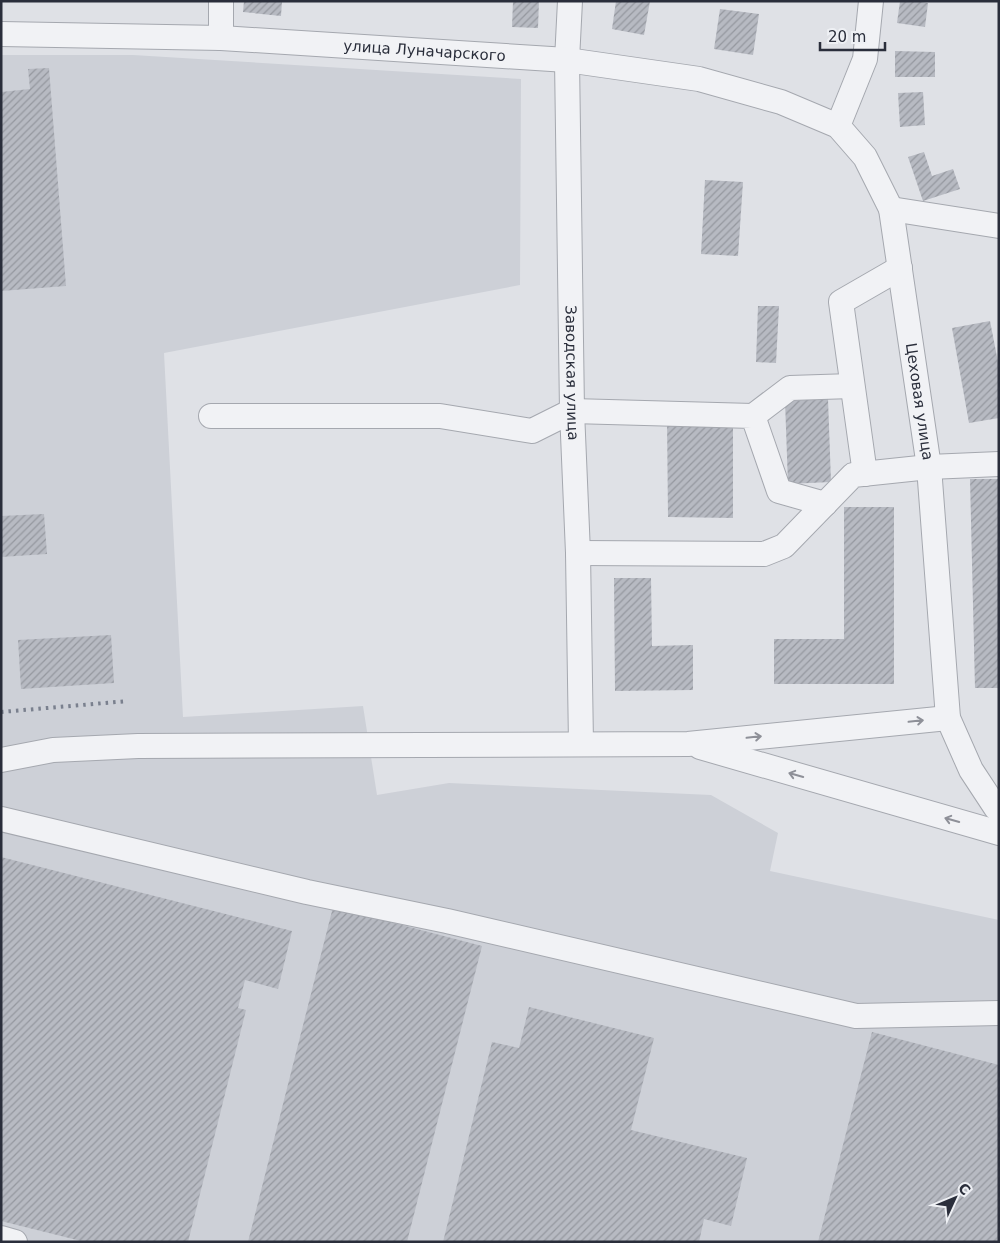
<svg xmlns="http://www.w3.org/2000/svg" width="1000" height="1243" font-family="'DejaVu Sans',sans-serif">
<defs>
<pattern id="building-hatch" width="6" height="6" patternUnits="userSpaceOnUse" patternTransform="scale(1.25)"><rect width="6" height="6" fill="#b7bac2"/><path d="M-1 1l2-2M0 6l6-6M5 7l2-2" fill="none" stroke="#95989f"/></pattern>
</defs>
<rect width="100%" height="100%" fill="#dfe1e6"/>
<polygon fill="#cdd0d7" points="1,55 133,55 521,79 520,285 164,353 183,717 363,706 377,795 449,783 711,795 778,833 770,871 999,920 999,1242 1,1242"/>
<g fill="url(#building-hatch)">
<polygon points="244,1 282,1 281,16 243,12"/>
<polygon points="513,1 539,1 538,28 512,27"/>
<polygon points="616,1 650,1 644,35 612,29"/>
<polygon points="900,1 914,1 928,3 925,27 897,23"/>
<polygon points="720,9 759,14 753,55 714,49"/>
<polygon points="895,51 935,52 935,77 895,77"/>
<polygon points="49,68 66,286 1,291 1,92 30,89 28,69"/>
<polygon points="923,92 925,125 900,127 898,93"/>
<polygon points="924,152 932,176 953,169 960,189 923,201 908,157"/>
<polygon points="705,180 743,182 738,256 701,254"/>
<polygon points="758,306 779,306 776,363 756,362"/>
<polygon points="990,321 999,367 999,418 969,423 952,328"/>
<polygon points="828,399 831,482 788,484 785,401"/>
<polygon points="667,419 733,420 733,518 668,517"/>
<polygon points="970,479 999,479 999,688 975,688"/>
<polygon points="844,507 894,507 894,684 774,684 774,639 844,639"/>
<polygon points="44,514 47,554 1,557 1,516"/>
<polygon points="614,578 651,578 652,646 693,645 693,690 615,691"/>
<polygon points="111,635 114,683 21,689 18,640"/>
<polygon points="1,857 292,931 278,989 245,980 238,1008 246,1010 188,1242 85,1242 1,1221"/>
<polygon points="333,907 482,946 407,1242 248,1242"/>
<polygon points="529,1007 654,1038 631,1130 747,1158 731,1226 704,1219 699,1242 443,1242 492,1042 519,1048"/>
<polygon points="872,1032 999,1065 999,1242 818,1242"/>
</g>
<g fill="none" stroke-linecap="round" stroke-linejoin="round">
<defs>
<g id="minor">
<polyline points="221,1 221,38"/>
<path id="s1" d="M570,1L567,60L572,411L578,553L581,744"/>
<path id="s2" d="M1,34L221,38L567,60L699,79L781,102L838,126L865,157L891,209L929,467L948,718L971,770L996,808L999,811"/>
<polyline points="838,126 865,59 871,1"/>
<polyline points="891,209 999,226"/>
<polyline points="211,416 440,416 532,431 572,411 753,416 779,491 825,504"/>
<polyline points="753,416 790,388 852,386"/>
<polyline points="865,474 841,302 900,268"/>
<polyline points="578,553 764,554 784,546 853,475 929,467 999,464"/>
<polyline points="700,747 999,833"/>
<polyline points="1,760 53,750 138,746 688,744 948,718"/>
<polyline points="1,819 307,892 447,921 856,1016 999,1013"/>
<polyline points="1,1238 15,1242"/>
</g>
</defs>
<use href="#minor" stroke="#a5a8af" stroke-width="26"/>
<use href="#minor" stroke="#f1f2f5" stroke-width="24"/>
<polyline stroke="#7a808e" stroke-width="4" stroke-dasharray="2.5 5" stroke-linecap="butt" points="1,712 128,701"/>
</g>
<defs><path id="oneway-shaft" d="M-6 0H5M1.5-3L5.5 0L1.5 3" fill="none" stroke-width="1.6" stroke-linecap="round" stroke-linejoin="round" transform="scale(1.25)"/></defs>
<g stroke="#8e9098">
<use href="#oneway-shaft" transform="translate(916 721) rotate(-6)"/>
<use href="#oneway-shaft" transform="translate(754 737) rotate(-6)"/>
<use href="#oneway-shaft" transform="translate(796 775) rotate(-164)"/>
<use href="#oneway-shaft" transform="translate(952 820) rotate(-164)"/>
</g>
<g text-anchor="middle" stroke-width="5" stroke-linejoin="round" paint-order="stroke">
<g font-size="15" fill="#2a2e3b" stroke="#eef0f4">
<text dy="5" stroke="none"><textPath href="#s2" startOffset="424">улица Луначарского</textPath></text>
<text dy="5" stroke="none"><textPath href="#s1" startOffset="372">Заводская улица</textPath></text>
<text dy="5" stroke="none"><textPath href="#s2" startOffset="1141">Цеховая улица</textPath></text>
</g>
</g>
<rect width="1000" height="1243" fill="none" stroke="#2a2e3b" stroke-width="5"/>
<g transform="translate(955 1198) rotate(46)" stroke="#eef0f4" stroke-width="4" paint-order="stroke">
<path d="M0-4L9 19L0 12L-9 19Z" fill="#2a2e3b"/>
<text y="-8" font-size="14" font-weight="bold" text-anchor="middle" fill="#2a2e3b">С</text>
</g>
<path d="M820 42v8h65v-8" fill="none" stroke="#2a2e3b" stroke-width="2.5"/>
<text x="828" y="42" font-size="15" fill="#2a2e3b" stroke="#eef0f4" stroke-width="4" paint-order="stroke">20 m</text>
</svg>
